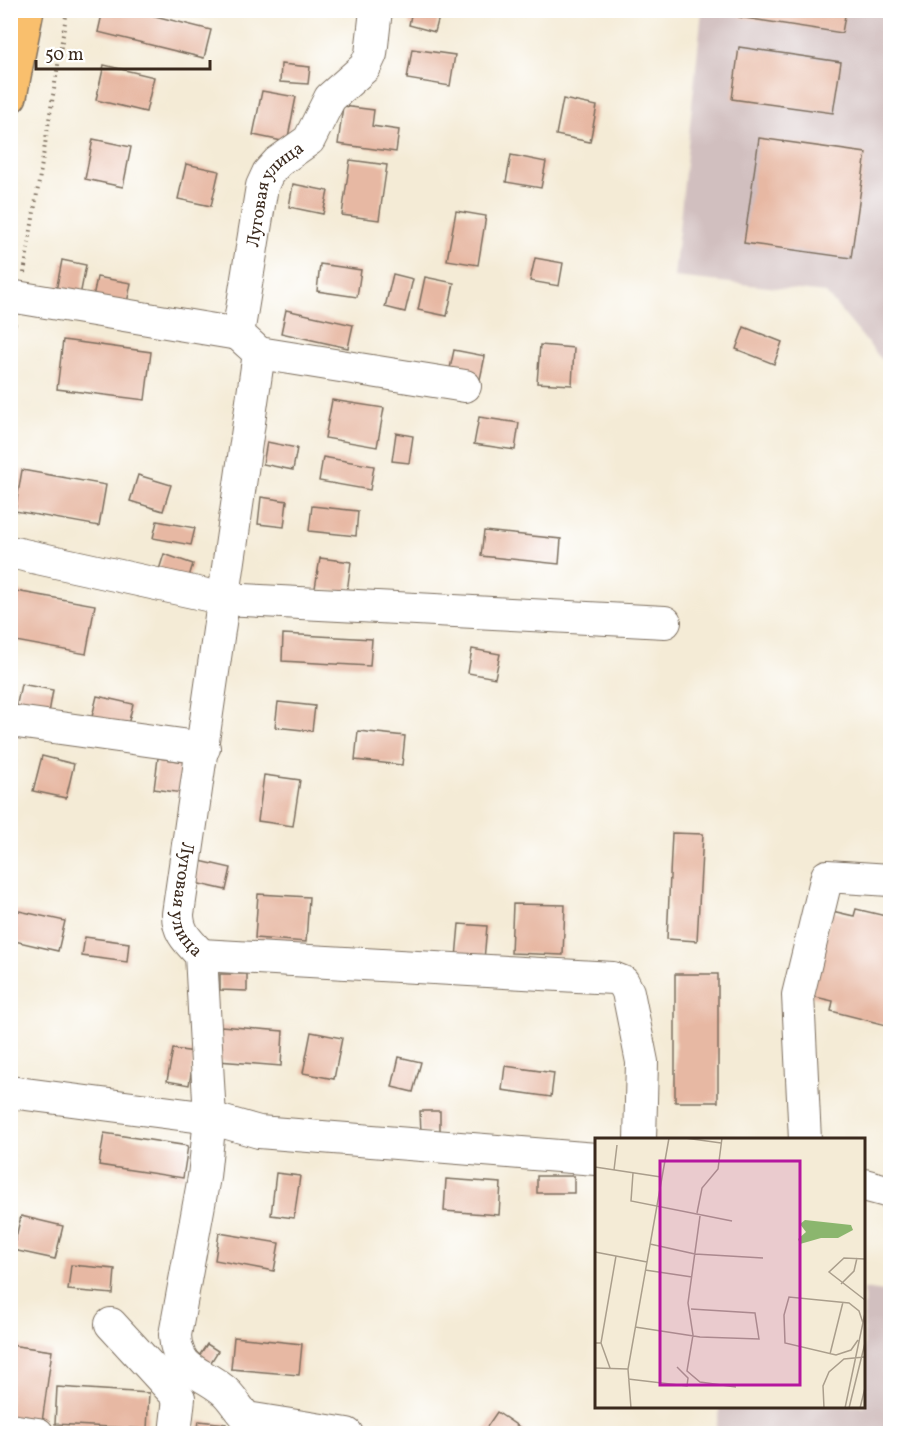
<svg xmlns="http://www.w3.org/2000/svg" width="901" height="1444" font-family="Vollkorn,serif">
<rect width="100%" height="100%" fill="#fff"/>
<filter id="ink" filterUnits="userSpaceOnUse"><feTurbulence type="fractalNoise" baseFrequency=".0167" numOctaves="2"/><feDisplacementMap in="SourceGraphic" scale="12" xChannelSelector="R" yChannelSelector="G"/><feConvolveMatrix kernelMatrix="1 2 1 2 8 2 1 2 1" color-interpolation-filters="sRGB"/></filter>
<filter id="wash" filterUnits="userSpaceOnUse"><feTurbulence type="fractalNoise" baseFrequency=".008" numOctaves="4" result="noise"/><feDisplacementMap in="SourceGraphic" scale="24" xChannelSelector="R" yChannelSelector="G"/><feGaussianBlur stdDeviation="1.35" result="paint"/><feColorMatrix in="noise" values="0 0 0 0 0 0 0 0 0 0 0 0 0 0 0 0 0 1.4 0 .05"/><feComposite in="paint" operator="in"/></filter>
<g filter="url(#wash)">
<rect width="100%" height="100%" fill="#f4ebd6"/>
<g fill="#d1bfbf">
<polygon points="702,11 890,11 890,361 881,359 826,293 674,277"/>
<polygon points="864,1289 890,1293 890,1433 715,1433 720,1407 864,1406"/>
</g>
<g id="blocks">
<g fill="#e7b8a3">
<polygon points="103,10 131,10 211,30 204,58 98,32"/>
<polygon points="412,10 439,17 435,32 409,25"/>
<polygon points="740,10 846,10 842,33 739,17"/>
<polygon points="739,47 841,62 833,113 732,99"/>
<polygon points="412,49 455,55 450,86 407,79"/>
<polygon points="281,64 310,67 308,84 280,82"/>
<polygon points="104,65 154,77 146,112 96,100"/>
<polygon points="262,91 296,97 287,142 253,135"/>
<polygon points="563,99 597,106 590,142 556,135"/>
<polygon points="343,106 374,110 372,126 399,130 396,152 338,144"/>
<polygon points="759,138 866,153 851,258 744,243"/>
<polygon points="93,139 131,147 123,187 85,179"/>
<polygon points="511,155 546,162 541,188 506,182"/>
<polygon points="350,160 387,165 379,220 342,215"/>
<polygon points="186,164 219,171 211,206 178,199"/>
<polygon points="293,184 328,191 323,214 289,207"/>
<polygon points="456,211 486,216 478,265 447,260"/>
<polygon points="535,258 563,263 559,286 530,281"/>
<polygon points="62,260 86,265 80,296 56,291"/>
<polygon points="320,264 361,270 357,297 317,291"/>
<polygon points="393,274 413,279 405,312 385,307"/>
<polygon points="97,277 131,283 126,308 92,302"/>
<polygon points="425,277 454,283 447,316 418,310"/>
<polygon points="286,310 353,325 348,348 281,333"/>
<polygon points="744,327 782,342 774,364 736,349"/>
<polygon points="63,340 151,352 145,400 57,389"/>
<polygon points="540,345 574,348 572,385 537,383"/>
<polygon points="454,350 485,356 479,384 448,378"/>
<polygon points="332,400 384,408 377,447 325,438"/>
<polygon points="479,417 519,423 515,450 474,444"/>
<polygon points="396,433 413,436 409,463 392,461"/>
<polygon points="267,442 297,448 293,470 263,464"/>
<polygon points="323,457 374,466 370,490 319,481"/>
<polygon points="22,470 106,485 99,526 15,511"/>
<polygon points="138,475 171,485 163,511 130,501"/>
<polygon points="261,497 287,501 284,527 258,524"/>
<polygon points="312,506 358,511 356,536 309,531"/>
<polygon points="157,521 195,528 191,545 153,538"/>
<polygon points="484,531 561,539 559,564 481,556"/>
<polygon points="164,554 193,564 187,583 158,573"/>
<polygon points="320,558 351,562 347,592 315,588"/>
<polygon points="10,590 95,605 86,654 10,640"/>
<polygon points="283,634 372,639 370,666 282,661"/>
<polygon points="472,649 500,654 495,678 468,673"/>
<polygon points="21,684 53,690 48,719 15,713"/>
<polygon points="97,696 133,704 127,729 91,721"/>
<polygon points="278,702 315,706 312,731 275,727"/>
<polygon points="358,731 405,736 402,765 355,760"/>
<polygon points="10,754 17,755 12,782 10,782"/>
<polygon points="42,756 74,764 66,798 33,791"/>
<polygon points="158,758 186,762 183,793 154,789"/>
<polygon points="264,775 300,780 293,826 258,821"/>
<polygon points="10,796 15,796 12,818 10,818"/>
<polygon points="672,833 703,834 697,941 667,939"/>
<polygon points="200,861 231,868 226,890 195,883"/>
<polygon points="258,894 309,897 306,942 255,938"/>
<polygon points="513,904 565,905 563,955 511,953"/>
<polygon points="10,909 65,921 58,951 10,940"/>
<polygon points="856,909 890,917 890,1026 831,1011 833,1001 811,996 832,911 854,916"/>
<polygon points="459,924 487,926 484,960 456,958"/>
<polygon points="85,937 129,943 127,962 82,956"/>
<polygon points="220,974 247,974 247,991 220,990"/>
<rect x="675" y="974" width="43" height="128"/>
<polygon points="221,1026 283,1031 281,1066 218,1061"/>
<polygon points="311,1032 342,1038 334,1079 303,1073"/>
<polygon points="173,1049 195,1052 189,1085 167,1081"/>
<polygon points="399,1057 421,1062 413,1092 392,1087"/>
<polygon points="505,1066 554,1073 551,1097 502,1090"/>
<polygon points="420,1111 440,1111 440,1132 421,1133"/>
<polygon points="104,1133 188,1146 183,1178 99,1165"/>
<polygon points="276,1173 300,1176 294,1218 271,1215"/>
<rect x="537" y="1176" width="37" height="17"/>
<polygon points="446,1179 501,1183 499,1215 444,1211"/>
<polygon points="21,1216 63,1226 55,1259 13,1250"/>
<polygon points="219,1233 279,1243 274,1271 215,1260"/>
<polygon points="71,1265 115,1269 113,1294 68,1290"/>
<polygon points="234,1337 302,1344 299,1375 231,1369"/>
<polygon points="207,1344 218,1351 206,1370 195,1362"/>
<polygon points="10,1345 52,1351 42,1422 10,1418"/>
<polygon points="57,1387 149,1393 147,1429 55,1424"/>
<polygon points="497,1412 525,1431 523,1434 482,1434"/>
<polygon points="199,1421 226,1424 224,1434 197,1434"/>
</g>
</g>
</g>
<g filter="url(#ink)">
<use href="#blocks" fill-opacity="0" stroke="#7c6e5e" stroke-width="1.5"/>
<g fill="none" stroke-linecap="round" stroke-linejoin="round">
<defs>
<g id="minor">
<polyline points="10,296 238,334 259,353 465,386"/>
<path id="s1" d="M238,334L262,186L268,173L278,162L309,140L330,98L365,67L371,54L376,10"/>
<path id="s2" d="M259,353L178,914C178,933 188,941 201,955L210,1118L204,1177L175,1335C177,1371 198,1370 222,1389C233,1397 237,1409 247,1418L347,1434"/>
<polyline points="10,552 225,599 665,622"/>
<polyline points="10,721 204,748"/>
<polyline points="201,955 613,978 623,982 628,992 642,1062 640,1140"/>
<polyline points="10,1092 210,1118 259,1132 596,1159"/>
<polyline points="805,1140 798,995 827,876 890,880"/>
<polyline points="864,1185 890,1192"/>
<polyline points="111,1324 179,1398 175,1434"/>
<polyline points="10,1430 38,1434"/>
</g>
<polyline id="major" points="10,96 27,10"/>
</defs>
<use href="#minor" stroke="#7c6e5e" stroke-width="34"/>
<use href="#major" stroke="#7c6e5e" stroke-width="36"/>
<g stroke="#7c6e5e" stroke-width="4" stroke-dasharray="1.5 4.5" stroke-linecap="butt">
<polyline points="24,273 67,10"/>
<polyline points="10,348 15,322"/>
</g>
<use href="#minor" stroke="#fff" stroke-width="32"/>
<use href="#major" stroke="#f9bf6d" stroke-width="33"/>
</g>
</g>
<g text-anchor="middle" stroke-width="4.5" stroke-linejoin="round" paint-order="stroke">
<g font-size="18" fill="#3b2a1e" stroke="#fff">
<text dy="6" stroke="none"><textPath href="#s1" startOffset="148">Луговая улица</textPath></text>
<text dy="6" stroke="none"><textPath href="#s2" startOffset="554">Луговая улица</textPath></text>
</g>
</g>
<g transform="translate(595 1138)">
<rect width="270" height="270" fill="#f4ebd6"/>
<path d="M210,82L256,87L258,92L243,100H226L205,106L203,101L211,94L205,86Z" fill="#8bb66e"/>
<path fill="none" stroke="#aa9e8c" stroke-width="1.5" d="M90,0L126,5M0,29L66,39M19,32L22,7M38,35L36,63L137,83M102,75L107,50L123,31L127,0M105,78L93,165L98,197L92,233L105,244L141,249M55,106L100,116L168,120M0,114L52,124M270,121L249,120L234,134L270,162M50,132L97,139M246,146L259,133L262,120M40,189L105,199L164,201L160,175L96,171M263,202L256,212L241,217L190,205L189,177L194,159L254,165L264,173L268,185M0,205H6L21,118M6,205L15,230M235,216L248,164M0,230L33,231M33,241L92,248L93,240L82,229M36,270L33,231L74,0M229,270L228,248L234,234L249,221L269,219M250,270L270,175M254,270L270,205M265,270L270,250"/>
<path fill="#b5179e" fill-opacity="0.15" stroke="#b5179e" stroke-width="3" d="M65,23H205V247H65Z"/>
<rect width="270" height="270" fill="none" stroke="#3b2a1e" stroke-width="3"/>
</g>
<rect width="901" height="1444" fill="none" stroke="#fff" stroke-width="36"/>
<path d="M36 60v9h174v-9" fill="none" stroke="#3b2a1e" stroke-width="3"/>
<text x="45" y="60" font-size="18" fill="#3b2a1e" stroke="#ffffff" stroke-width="4.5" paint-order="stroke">50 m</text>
</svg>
